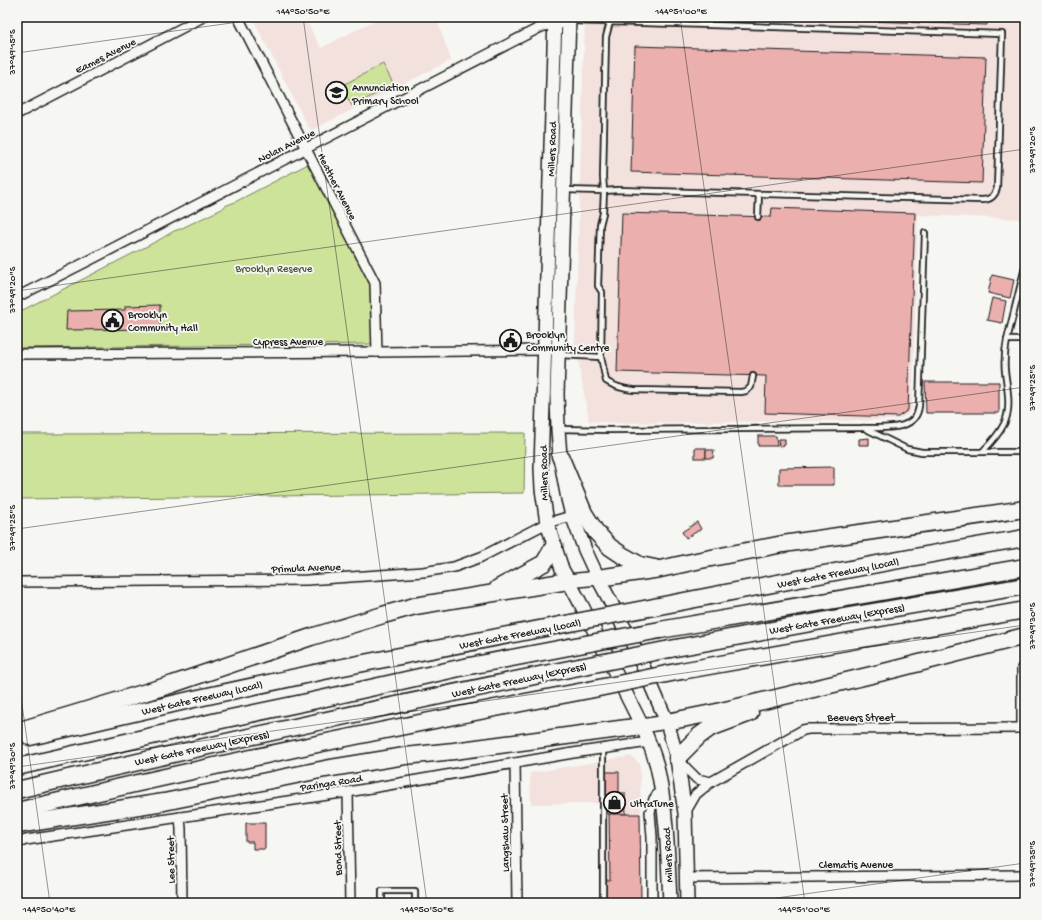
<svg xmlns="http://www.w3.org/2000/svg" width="1042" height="920" font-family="'Gochi Hand',sans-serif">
<rect width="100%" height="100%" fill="#f6f6f2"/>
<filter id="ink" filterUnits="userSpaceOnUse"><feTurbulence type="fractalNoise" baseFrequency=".025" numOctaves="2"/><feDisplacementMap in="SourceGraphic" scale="8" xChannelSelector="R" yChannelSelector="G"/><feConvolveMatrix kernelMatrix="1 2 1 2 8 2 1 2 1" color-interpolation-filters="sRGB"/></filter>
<g filter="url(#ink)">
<g fill="#f3e1de">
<polygon points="252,17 304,17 321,48 381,17 436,17 451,60 312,130 308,127"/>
<polygon points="585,17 1025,17 1025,219 918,215 912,409 905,416 898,419 889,420 619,423 589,421 575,343"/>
<polygon points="631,756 640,764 642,903 602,903 601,803 531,804 530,773"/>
</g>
<g fill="#cde399" stroke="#74805a">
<polygon points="383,64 394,85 352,106 341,86"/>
<polygon points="308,164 371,286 376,344 17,348 17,313 159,240 174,231 180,229 222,209 225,206 235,202"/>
<polygon points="525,433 524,493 17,499 17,434"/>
</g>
<g fill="#ebb0ae" stroke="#1c1c1c">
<polygon points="744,17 987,17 987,25"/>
<polygon points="635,46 986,57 982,183 631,172"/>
<polygon points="772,208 915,213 908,410 898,417 765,413 766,376 617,372 622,213 771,217"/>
<polygon points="992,275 1014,280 1010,298 988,293"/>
<polygon points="992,298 1006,301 1002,323 987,320"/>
<polygon points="160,305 160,329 66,330 67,311 125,310 125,306"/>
<polygon points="1024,376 1025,376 1025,410 1024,410 1024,399 1020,394 1024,392"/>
<polygon points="925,382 999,382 999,413 926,413"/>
<polygon points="758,436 776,436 777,446 758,446"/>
<polygon points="869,438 869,445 859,445 859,439"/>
<polygon points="778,439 785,439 785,445 779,446"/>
<rect x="695" y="448" width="11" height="10"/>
<polygon points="706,450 714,450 713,458 706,458"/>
<polygon points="834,467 834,485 779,485 779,468"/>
<polygon points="697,522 701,529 686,538 682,532"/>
<polygon points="604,772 619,772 619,793 625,793 626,814 604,814"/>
<polygon points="609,814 640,814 641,903 608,903 608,898 605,898 605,880 610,880"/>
<polygon points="246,823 265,823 265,849 253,849 253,842 246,842"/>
</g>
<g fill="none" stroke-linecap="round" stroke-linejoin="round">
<defs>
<g id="service">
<polyline points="569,21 610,22 611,17"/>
<path d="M565,190L604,191L618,190L982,200C990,200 995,196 997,188L1002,34L610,22L606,37L603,177L604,191L603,213L600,225L598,286L602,292L601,357L606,381C615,387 623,389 634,390L741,392L746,391L751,387L753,376"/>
<polyline points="758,217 759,194"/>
<polyline points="1007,340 1025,267"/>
<polyline points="560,355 601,357"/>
<polyline points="864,428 907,449 922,452 1025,452"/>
<path d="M559,429L609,430L862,428C882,427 916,433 919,406L925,233"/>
<path d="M983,451C991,443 999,434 1004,424C1012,408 1007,388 1005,371C1004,361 1005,350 1007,340H1025"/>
<polyline points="382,903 382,891 415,891 415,903"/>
<polyline points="603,903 603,749"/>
</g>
<g id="minor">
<polyline points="238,17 375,283 377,352"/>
<polyline points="17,114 203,17"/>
<polyline points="17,297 92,259 539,28 544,26 560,24"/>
<polyline points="17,354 377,352 550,350"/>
<polyline points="17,582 307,580 423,572 454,567 481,557 547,523 578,514"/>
<polyline points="1022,668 1022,728"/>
<polyline points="678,758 686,768 697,779 711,782"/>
<polyline points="515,763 517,903"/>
<polyline points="348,792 350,903"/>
<polyline points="685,813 696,794 711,782 803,730 808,729 1025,728"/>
<polyline points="180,817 181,829 182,903"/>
<polyline points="17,843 26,840 348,792 573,753 649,742"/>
<polyline points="687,878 1025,875"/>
<polyline points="652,903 652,837 650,812 654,799 661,789"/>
</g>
<g id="primary">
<path d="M555,17L541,468L542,489L547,523L562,569L582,606L642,726C648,739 653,752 657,766C667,811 668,857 670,903"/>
<polyline points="569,17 557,394 558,429 560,456 568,499 572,515 585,550 598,578 636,650 667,722 677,758 685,813 687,903"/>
<polyline points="568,581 598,578"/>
<polyline points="642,726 667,722"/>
</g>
<g id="motorway">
<polyline points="560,456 584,513 596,532 610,547 622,555 640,565 655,568"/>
<polyline points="598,578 660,569 701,560 783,544 1025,509"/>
<polyline points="498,588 544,563 554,546"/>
<path d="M649,608C774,584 899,558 1025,538"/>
<polyline points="660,630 1025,567"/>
<polyline points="670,649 849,616 1025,586"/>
<polyline points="681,671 1025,610"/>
<polyline points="667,722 717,712 888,671 1025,636"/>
<polyline points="17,731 173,684 311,637 383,615 415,606 568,581"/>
<polyline points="30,737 194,699 338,668 560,625"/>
<polyline points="677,758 699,736 710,728 750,713"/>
<polyline points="17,767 226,719 312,701 464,667 569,647"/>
<path d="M17,790C204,746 391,705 579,667"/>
<path d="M17,811C207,766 398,726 589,690"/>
<polyline points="17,825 164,802 325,769 405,756 454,751 642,726"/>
</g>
</defs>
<use href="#service" stroke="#1c1c1c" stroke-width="8"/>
<use href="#minor" stroke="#1c1c1c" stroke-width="12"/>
<use href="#primary" stroke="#1c1c1c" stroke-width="16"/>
<use href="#motorway" stroke="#1c1c1c" stroke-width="19"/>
<use href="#service" stroke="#f6f6f2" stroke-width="4.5"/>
<use href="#minor" stroke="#f6f6f2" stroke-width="9"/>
<use href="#primary" stroke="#f6f6f2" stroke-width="13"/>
<use href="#motorway" stroke="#f6f6f2" stroke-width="16"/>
<defs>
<g id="motorway-bridge">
<polyline points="560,625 649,608"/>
<polyline points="569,647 660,630"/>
<polyline points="579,667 670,649"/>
<polyline points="589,690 681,671"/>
</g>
</defs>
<use href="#motorway-bridge" stroke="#1c1c1c" stroke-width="19" stroke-linecap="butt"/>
<use href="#motorway-bridge" stroke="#f6f6f2" stroke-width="16"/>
</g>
</g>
<path fill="none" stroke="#1c1c1c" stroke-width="1" stroke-opacity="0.45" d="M303,17L427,903M680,17L805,903M17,53L274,17M17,291L1025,149M17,529L1025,387M17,669L50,903M17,767L1025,625M741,903L1025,863"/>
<defs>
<symbol id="school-ring" viewBox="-11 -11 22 22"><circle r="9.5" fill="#f6f6f2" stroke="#1c1c1c" stroke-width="1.5"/><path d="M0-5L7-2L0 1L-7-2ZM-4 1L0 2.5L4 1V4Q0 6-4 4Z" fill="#1c1c1c"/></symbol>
<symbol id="civic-ring" viewBox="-11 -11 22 22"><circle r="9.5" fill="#f6f6f2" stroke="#1c1c1c" stroke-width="1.5"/><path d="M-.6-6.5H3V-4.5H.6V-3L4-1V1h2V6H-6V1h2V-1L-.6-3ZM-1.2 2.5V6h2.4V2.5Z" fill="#1c1c1c"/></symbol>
<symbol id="shop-ring" viewBox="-11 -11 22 22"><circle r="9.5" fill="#f6f6f2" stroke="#1c1c1c" stroke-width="1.5"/><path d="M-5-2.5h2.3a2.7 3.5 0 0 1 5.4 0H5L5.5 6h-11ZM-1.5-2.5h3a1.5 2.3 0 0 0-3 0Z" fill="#1c1c1c"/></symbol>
</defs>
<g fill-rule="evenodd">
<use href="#school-ring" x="324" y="80" width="25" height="25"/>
<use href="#civic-ring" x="100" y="308" width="25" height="25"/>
<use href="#civic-ring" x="498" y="328" width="25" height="25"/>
<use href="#shop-ring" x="602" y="790" width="25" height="25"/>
</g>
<g text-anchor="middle" stroke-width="3.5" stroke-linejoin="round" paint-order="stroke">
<g font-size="11" fill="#1c1c1c" stroke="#f6f6f2">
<text transform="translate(105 55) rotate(-27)" y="4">Eames Avenue</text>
<text transform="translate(286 145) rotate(-27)" y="4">Nolan Avenue</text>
<text transform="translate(551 149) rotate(-88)" y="4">Millers Road</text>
<text transform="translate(338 186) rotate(63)" y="4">Heather Avenue</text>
<text x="288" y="345">Cypress Avenue</text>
<text transform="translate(543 473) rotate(-91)" y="4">Millers Road</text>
<text transform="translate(306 567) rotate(-2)" y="4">Primula Avenue</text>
<text transform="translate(838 572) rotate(-11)" y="4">West Gate Freeway (Local)</text>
<text transform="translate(837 618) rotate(-10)" y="4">West Gate Freeway (Express)</text>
<text transform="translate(520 633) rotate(-11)" y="4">West Gate Freeway (Local)</text>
<text transform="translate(519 679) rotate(-12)" y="4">West Gate Freeway (Express)</text>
<text transform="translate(202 697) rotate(-13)" y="4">West Gate Freeway (Local)</text>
<text x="861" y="721">Beevers Street</text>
<text transform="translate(202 747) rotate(-12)" y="4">West Gate Freeway (Express)</text>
<text transform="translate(331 782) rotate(-9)" y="4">Paringa Road</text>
<text transform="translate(504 833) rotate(-91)" y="4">Langshaw Street</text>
<text transform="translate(337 848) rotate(-91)" y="4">Bond Street</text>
<text transform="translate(667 855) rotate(-93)" y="4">Millers Road</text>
<text transform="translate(170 860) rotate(-91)" y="4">Lee Street</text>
<text x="856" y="868">Clematis Avenue</text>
</g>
<g font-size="11" fill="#1c1c1c" stroke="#f6f6f2" text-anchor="start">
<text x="352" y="91">Annunciation<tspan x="352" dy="13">Primary School</tspan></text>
<text x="128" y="318">Brooklyn<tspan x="128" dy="13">Community Hall</tspan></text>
<text x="526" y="338">Brooklyn<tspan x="526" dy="13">Community Centre</tspan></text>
<text x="630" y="807">UltraTune</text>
</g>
<g font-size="11" fill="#515842" stroke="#f6f6f2">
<text x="274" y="272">Brooklyn Reserve</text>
</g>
</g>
<rect width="1042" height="920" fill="none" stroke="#f6f6f2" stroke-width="44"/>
<rect x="22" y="22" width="998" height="876" fill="none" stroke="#1c1c1c" stroke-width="1.5"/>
<g font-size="10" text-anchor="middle" fill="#1c1c1c">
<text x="303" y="14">144°50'50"E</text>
<text x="681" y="14">144°51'00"E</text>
<text transform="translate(11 52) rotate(-90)" y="4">37°49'15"S</text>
<text transform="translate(1031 150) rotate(-90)" y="4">37°49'20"S</text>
<text transform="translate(11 290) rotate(-90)" y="4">37°49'20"S</text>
<text transform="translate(1031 388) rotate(-90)" y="4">37°49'25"S</text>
<text transform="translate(11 528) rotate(-90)" y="4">37°49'25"S</text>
<text transform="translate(1031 626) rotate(-90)" y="4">37°49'30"S</text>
<text transform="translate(11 766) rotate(-90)" y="4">37°49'30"S</text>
<text transform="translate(1031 864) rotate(-90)" y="4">37°49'35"S</text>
<text x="49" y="912">144°50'40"E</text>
<text x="427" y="912">144°50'50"E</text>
<text x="804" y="912">144°51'00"E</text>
</g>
</svg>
